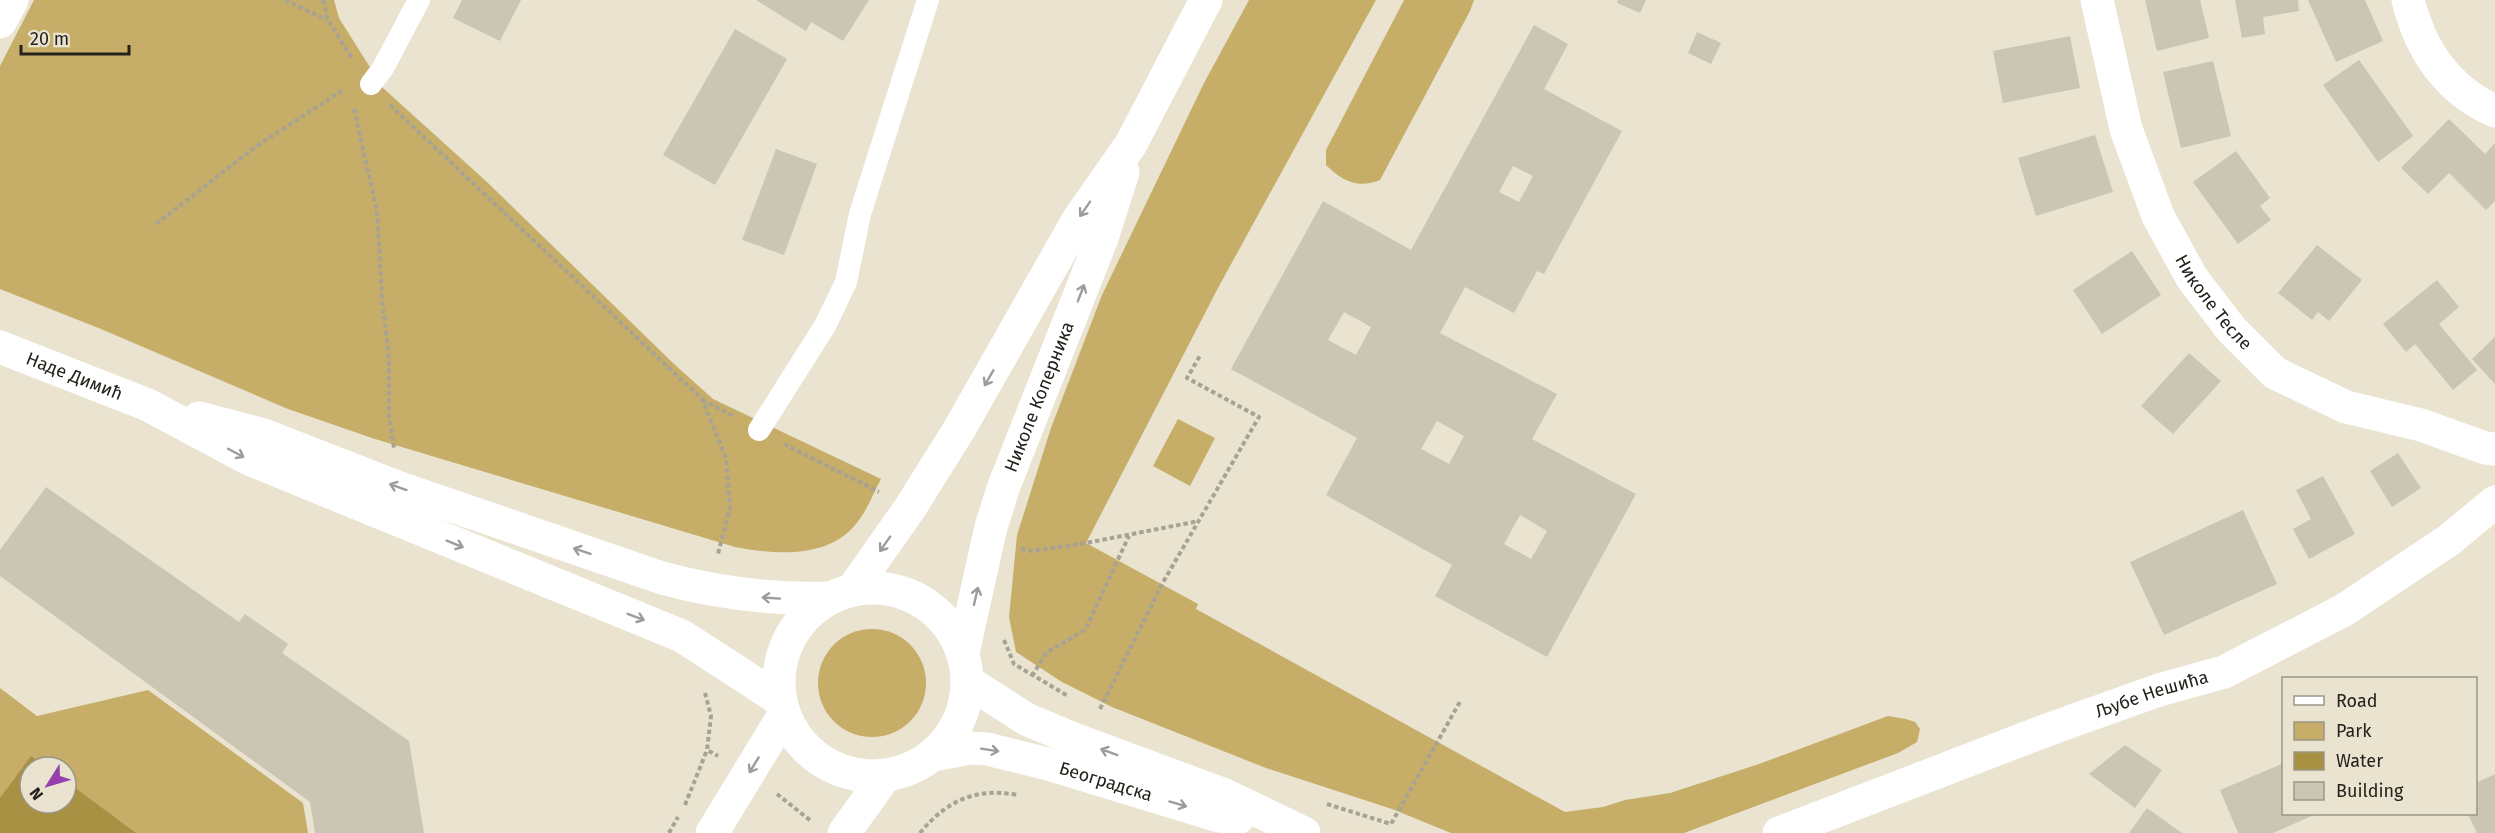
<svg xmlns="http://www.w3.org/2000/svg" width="2495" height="833" font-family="'Fira Sans',sans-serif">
<rect width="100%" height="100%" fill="#e9e3d0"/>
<g fill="#c6ae68" fill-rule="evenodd">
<path d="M34,0H334L339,18L383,88L487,182L674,364L713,399L881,479C874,492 868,508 859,520C832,559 777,555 735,547L375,439L288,409L101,329L0,289V66Z"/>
<polygon points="1249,0 1376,0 1218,288 1086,543 1198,604 1196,609 1565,812 1603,807 1625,800 1670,793 1759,764 1888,716 1906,719 1915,722 1920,729 1917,742 1898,753 1684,833 1451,833 1392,809 1266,768 1112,707 1062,682 1016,652 1009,617 1017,535 1051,428 1102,295 1204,83"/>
<path d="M1404,0H1474L1470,11L1380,180C1358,189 1342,181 1326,165V150Z"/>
<polygon points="1178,419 1215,438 1190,486 1153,466"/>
<circle cx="872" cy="683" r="54"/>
<path d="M0,688L37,716L148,690L303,803L308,833H0ZM30,767H66V803H30Z"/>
</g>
<polygon fill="#a99144" points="31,756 47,767 30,767 30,803 66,803 66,781 136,833 0,833 0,798"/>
<g fill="#cbc5b3" fill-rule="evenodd">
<polygon points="462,0 521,0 500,41 453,18"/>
<polygon points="756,0 869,0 843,41 811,22 806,31"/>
<polygon points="1618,0 1646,0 1640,13 1617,3"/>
<polygon points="2145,0 2200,0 2209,38 2157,51"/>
<polygon points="2235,0 2298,0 2299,11 2263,17 2265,34 2242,38"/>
<polygon points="2308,0 2365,0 2383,41 2336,62"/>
<path d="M1534,25L1568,44L1544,89L1622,131L1544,274L1537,271L1514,313L1465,287L1440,333L1557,394L1532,439L1636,494L1547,657L1435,596L1452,565L1326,495L1357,438L1231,369L1323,201L1411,250ZM1513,166L1533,176L1519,202L1499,192ZM1344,312L1371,327L1356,355L1328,340ZM1437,421L1464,436L1449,464L1421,449ZM1520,515L1547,531L1531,559L1504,544Z"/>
<polygon points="735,29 787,59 715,185 663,155"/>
<polygon points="1697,32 1721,43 1711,64 1688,53"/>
<polygon points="2070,36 2080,88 2003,103 1993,51"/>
<polygon points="2359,60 2413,136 2378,162 2323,85"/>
<polygon points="2213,61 2231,136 2181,148 2163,72"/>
<polygon points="2449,119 2485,154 2495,143 2495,201 2486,210 2449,173 2428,194 2401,168"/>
<polygon points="2095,135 2113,192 2036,216 2018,158"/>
<polygon points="776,149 817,164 784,255 742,240"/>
<polygon points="2236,151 2270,198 2260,206 2271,220 2238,244 2193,182"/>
<polygon points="2317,245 2362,280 2329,321 2318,312 2312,320 2278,293"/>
<polygon points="2132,251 2161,295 2102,334 2073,290"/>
<polygon points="2437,280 2459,307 2439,324 2477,370 2453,390 2415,344 2406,352 2383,324"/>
<polygon points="2495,337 2495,384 2472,359"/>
<polygon points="2189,353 2221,381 2173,434 2141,406"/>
<polygon points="2398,453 2421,488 2392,507 2370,471"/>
<polygon points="2323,476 2355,534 2309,559 2293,529 2311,519 2296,490"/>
<polygon points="46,487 239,622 245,614 288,644 282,653 409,741 424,833 315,833 310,802 0,576 0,550"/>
<polygon points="2243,510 2277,584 2164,635 2130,562"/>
<polygon points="2125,745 2162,770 2135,808 2089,774"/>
<polygon points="2284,763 2284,814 2314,814 2314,815 2273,833 2238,833 2220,790"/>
<polygon points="2495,774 2495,833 2477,833 2468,814 2476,814 2476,783"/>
<polygon points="2147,808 2182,833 2129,833"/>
</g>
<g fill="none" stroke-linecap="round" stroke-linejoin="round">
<g stroke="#a7a294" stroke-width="4" stroke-dasharray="4.5 3" stroke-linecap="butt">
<polyline points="285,0 327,20"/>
<polyline points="323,0 328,20 353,60"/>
<polyline points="390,105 702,399 726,458 730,507 718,554"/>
<polyline points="354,109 377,211 382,298 389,360 389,415 394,448"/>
<polyline points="156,224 258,145 343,90"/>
<polyline points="702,400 733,416"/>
<polyline points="784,444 879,492"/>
<polyline points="1021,549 1032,551 1086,543 1199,521"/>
<polyline points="1004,640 1014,664 1068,696"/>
<polyline points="1032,676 1046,653 1085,630 1129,536"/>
<polyline points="705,693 711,716 707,750 718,756"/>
<polyline points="1100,709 1162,584 1259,417 1187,378 1201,354"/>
<polyline points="777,794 811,821"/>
<polyline points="1327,804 1391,824 1461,700"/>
<polyline points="685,805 707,750"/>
<polyline points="669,833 678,817"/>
<path d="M920,833C946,801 976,787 1017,795"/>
</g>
<g stroke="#fff" stroke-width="22">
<polyline points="371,84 383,68 419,0"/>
<polyline points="759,430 826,324 846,282 860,214 928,0"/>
</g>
<g stroke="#fff" stroke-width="33">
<path id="s1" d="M2097,0L2126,129L2158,216L2192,278L2231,329L2275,373L2346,407L2421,425L2485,448L2495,449"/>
<path d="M2408,0C2420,49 2447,90 2495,111"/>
<polyline points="0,22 12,0"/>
<polyline points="967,681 1026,719 1071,738 1225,795 1304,833"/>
<path id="s2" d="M933,755L970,748L987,749L1048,764L1219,816L1238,818"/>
<path id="s3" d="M1779,833L2047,730L2159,690L2224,672L2344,610L2449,540L2495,502"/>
</g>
<g stroke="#fff" stroke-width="33">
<polyline points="712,833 784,715"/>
<polyline points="844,833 885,776"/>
</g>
<g stroke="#fff" stroke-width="33">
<path id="s4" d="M0,347L148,405L249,459L682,636L779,699"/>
<path d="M199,418L264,435L400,488L662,578C718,593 772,600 829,598"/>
<circle cx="873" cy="682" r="94"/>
<polyline points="853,589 910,508 960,428 1078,220 1131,144 1206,0"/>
<path id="s5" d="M963,653L991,527L1004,486L1102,238L1123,172"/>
</g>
</g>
<defs><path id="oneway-shaft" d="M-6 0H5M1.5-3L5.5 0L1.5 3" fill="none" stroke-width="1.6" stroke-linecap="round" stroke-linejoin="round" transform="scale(1.5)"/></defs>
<g stroke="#9d9c99">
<use href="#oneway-shaft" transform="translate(1085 209) rotate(125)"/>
<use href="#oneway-shaft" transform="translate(1081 293) rotate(-69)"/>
<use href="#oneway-shaft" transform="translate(989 378) rotate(120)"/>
<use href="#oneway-shaft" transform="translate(236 453) rotate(28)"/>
<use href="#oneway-shaft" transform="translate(398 487) rotate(-160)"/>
<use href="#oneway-shaft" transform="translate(455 544) rotate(22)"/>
<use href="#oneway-shaft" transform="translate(885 544) rotate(125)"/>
<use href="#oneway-shaft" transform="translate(582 551) rotate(-161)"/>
<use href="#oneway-shaft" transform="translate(976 596) rotate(-77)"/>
<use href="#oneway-shaft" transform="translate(771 598) rotate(-176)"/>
<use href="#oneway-shaft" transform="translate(636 617) rotate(21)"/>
<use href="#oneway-shaft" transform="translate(990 750) rotate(9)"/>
<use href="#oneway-shaft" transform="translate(1109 752) rotate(-160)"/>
<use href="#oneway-shaft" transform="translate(754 765) rotate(121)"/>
<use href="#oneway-shaft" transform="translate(1178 804) rotate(17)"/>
</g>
<g text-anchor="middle" stroke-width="5" stroke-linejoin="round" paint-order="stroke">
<g font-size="18" fill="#25221c" stroke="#e9e3d0">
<text dy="6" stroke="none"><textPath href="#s1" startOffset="328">Николе Тесле</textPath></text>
<text dy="6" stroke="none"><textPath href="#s4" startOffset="80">Наде Димић</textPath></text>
<text dy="6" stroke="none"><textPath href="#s5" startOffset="268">Николе Коперника</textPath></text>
<text dy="6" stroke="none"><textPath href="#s3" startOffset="398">Љубе Нешића</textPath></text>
<text dy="6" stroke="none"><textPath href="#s2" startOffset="178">Београдска</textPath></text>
</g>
</g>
<rect x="2282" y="677" width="195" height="138" fill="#e9e3d0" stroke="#9b9688" stroke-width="1.5"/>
<rect x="2294" y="696" width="30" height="9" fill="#ffffff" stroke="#9b9688" stroke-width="1.5"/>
<text x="2336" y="707" font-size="18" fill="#25221c">Road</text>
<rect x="2294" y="722" width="30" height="18" fill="#c6ae68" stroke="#9b9688" stroke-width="1.5"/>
<text x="2336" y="737" font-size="18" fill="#25221c">Park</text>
<rect x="2294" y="752" width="30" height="18" fill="#a99144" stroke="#9b9688" stroke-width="1.5"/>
<text x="2336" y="767" font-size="18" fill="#25221c">Water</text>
<rect x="2294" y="782" width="30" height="18" fill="#cbc5b3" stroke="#9b9688" stroke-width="1.5"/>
<text x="2336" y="797" font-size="18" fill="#25221c">Building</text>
<g transform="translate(48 785) rotate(233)"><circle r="28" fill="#e9e3d0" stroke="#9b9688" stroke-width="1.5"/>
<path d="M0-4.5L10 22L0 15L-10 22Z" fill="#9640ad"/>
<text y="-9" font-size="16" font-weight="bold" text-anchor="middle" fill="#25221c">N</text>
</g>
<path d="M21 45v9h108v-9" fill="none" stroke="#25221c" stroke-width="3"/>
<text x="30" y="45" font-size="18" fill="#25221c" stroke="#e9e3d0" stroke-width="4.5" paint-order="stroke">20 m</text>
</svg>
